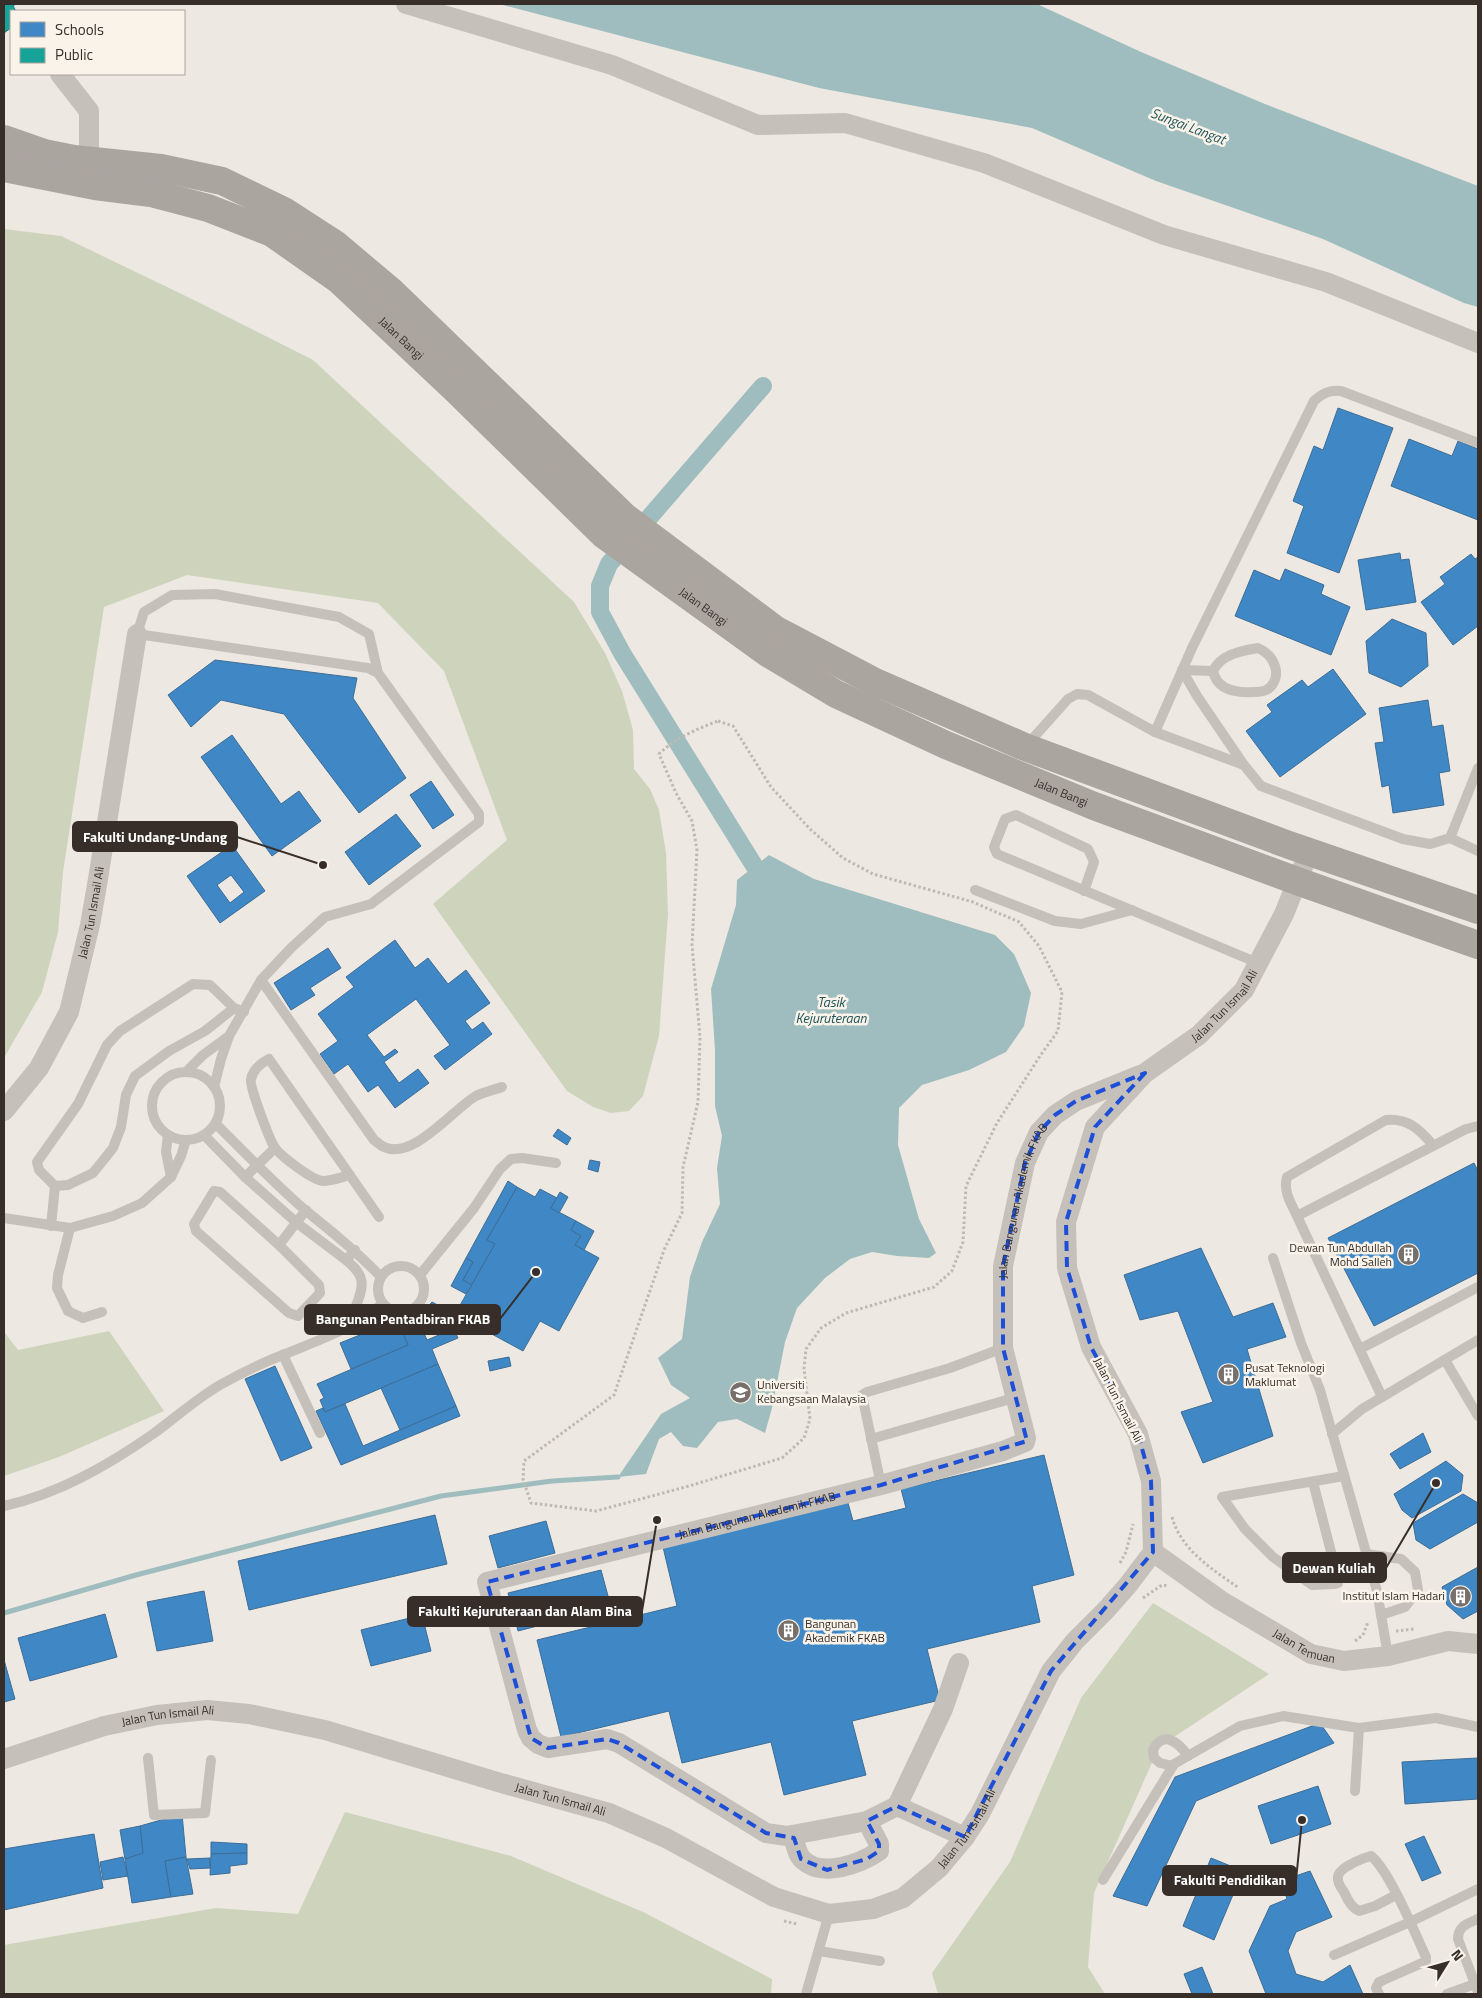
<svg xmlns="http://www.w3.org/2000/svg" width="1482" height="1998" font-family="'Titillium Web',sans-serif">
<rect width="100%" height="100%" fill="#ede8e2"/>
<g fill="#ced3bc">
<polygon points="4,229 61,236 196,301 313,360 574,602 605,653 622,691 633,730 634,769 650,789 659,810 666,853 668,914 659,1036 643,1096 629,1111 611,1113 593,1107 567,1091 433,904 507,840 444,671 378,603 187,575 104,607 63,872 58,932 42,992 4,1058"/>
<polygon points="109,1331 164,1411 59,1457 4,1476 4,1332 18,1350"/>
<polygon points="1153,1603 1269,1674 1159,1747 1094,1893 1088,1967 1105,1994 938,1994 932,1973 1010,1862 1081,1698"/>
<polygon points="345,1812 511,1856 643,1912 772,1979 771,1994 4,1994 4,1945 216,1908 298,1914"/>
</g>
<g fill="#9fbdbe">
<polygon points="499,4 1037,4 1141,52 1265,104 1478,186 1478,307 1464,303 1323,239 1156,181 1032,128 819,88"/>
<polygon points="769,855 814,879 995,935 1014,954 1031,993 1024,1026 1006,1052 969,1070 922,1085 899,1108 898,1145 919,1219 936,1253 929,1258 897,1256 872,1252 850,1259 825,1278 797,1308 785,1342 772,1408 765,1433 737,1419 718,1422 697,1448 683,1446 671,1432 659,1439 646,1474 618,1477 661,1414 690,1398 671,1385 658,1358 682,1339 690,1277 702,1242 720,1204 717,1168 722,1136 715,1106 715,1050 711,989 736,905 737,880"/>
</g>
<g fill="#3f88c5" stroke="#3d6d96" fill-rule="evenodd">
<polygon points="1338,408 1393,428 1339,573 1287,553 1304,506 1293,501 1314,446 1323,450"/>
<polygon points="1409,439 1452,456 1458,441 1478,449 1478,520 1391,486"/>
<polygon points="1400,553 1401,560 1409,559 1416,602 1366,610 1358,560"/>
<polygon points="1471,554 1475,559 1478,557 1478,626 1453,645 1421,602 1445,584 1440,577"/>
<polygon points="1285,569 1324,585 1321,594 1350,607 1331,655 1235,616 1254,570 1280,581"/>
<polygon points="1392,619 1426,633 1428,666 1401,687 1369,673 1366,641"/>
<polygon points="215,660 357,678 353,698 406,778 359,813 284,714 221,700 191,727 168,695"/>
<polygon points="1333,669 1366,714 1280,777 1246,731 1272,712 1267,705 1302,680 1308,687"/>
<polygon points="1428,700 1432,727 1443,725 1450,771 1439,773 1444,805 1393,813 1389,785 1382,787 1375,743 1384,742 1379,708"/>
<polygon points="232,735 281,804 299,791 321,821 272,856 201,757"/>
<polygon points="431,781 454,815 433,829 410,795"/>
<polygon points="396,814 421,846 369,885 345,852"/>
<path d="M232,845L265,891L220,923L187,876ZM231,875L244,892L230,903L217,885Z"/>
<polygon points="395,940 415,968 428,958 448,984 466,970 490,1003 465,1021 472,1030 483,1022 492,1034 445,1070 434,1056 450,1045 416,999 367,1035 384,1057 395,1049 398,1052 384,1062 399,1083 418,1069 429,1083 395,1108 378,1085 368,1092 348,1064 334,1074 320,1054 338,1041 318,1014 354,987 346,977"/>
<polygon points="328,948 341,968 310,988 315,995 291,1010 274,983"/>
<polygon points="558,1129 571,1138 567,1145 553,1136"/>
<polygon points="590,1160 600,1162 598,1172 588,1169"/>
<polygon points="1474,1163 1478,1171 1478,1273 1374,1326 1328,1238"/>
<polygon points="508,1181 517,1187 487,1240 495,1244 472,1285 463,1280 473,1262 466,1258"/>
<polygon points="517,1187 535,1197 540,1189 557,1198 551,1208 576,1221 571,1230 581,1236 575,1245 599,1258 559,1331 540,1321 523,1351 455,1314 495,1244 487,1240"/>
<polygon points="560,1192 568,1197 559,1213 551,1208"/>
<polygon points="576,1221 594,1231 584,1250 575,1245 581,1236 571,1230"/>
<polygon points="1201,1248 1233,1317 1273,1303 1286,1337 1247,1349 1273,1436 1203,1463 1181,1412 1213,1402 1178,1311 1140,1320 1124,1275"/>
<polygon points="466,1258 473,1262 463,1280 472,1285 466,1294 451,1286"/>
<polygon points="432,1302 458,1316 452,1325 449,1319 442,1322 422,1313"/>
<polygon points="417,1317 427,1340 446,1332 442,1322 449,1319 458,1338 432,1349 438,1364 325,1412 320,1400 324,1398 317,1384 408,1345 399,1325"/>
<polygon points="397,1320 408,1345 351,1369 340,1343"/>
<polygon points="509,1357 511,1366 490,1371 488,1361"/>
<polygon points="438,1364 456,1406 400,1430 381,1388"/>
<polygon points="275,1366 312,1448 281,1461 245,1379"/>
<polygon points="345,1404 363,1446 456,1406 460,1416 341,1465 316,1411 323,1408 325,1412"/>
<polygon points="1423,1433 1431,1452 1400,1469 1390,1454"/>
<polygon points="1044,1455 1074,1575 1032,1586 1040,1622 927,1649 940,1700 852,1721 866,1775 784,1795 771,1742 682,1763 669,1711 561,1737 537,1640 677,1606 663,1547 848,1503 853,1521 906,1508 901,1489"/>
<polygon points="1446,1461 1463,1475 1461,1491 1412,1518 1402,1510 1394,1494"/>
<polygon points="1463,1494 1478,1503 1478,1522 1430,1549 1416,1540 1413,1523"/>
<polygon points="435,1515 447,1564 249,1610 238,1561"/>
<polygon points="546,1521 555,1553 498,1568 489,1536"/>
<polygon points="1478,1567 1478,1611 1463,1619 1447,1605 1442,1587"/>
<polygon points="601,1570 611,1607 518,1631 508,1593"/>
<polygon points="204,1591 213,1641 157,1651 147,1602"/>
<polygon points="105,1614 117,1657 30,1681 18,1638"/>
<polygon points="422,1615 431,1651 371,1666 361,1630"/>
<polygon points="4,1660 15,1699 4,1702"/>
<polygon points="1320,1723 1334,1743 1196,1801 1147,1906 1113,1896 1175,1777"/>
<polygon points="1478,1758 1478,1799 1405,1804 1402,1762"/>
<polygon points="1318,1786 1331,1824 1271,1844 1258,1806"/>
<polygon points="182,1814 186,1857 165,1861 171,1897 132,1903 125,1859 143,1853 140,1826"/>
<polygon points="140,1826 143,1853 125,1859 120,1830"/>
<polygon points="94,1834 103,1888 4,1910 4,1849"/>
<polygon points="1424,1836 1441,1873 1422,1881 1405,1844"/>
<polygon points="211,1842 247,1844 247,1853 211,1854"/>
<polygon points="247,1853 247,1864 230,1866 230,1873 210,1875 211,1854"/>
<polygon points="123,1857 128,1876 103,1880 100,1862"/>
<polygon points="186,1857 193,1894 171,1897 165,1861"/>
<polygon points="210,1858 210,1868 190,1869 187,1859"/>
<polygon points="1211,1858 1243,1871 1214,1940 1183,1926"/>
<polygon points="1310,1871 1332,1917 1296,1932 1288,1951 1296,1974 1323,1982 1350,1965 1363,1994 1266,1994 1249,1951 1270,1906 1287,1899 1281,1881"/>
<polygon points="1202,1967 1213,1994 1192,1994 1184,1974"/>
</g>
<polygon fill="#17a398" stroke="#218077" points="4,4 16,4 13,6 16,11 11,11 11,28 4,33"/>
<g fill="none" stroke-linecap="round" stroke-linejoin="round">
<polyline stroke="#9fbdbe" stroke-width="5" points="4,1613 136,1575 441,1496 552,1481 618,1477"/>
<polyline stroke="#9fbdbe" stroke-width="18" points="755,867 622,653 600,612 600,586 609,564 763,386"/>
<g stroke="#bfb9b3" stroke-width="3" stroke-dasharray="2.5 2.5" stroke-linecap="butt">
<path d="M718,721L733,726L771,787L810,829L843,858L873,874L973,902L1019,922L1039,946L1062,992L1058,1031L1040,1056L997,1123L966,1186L963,1242L952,1271L934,1287L846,1313L821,1328L806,1349L804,1369L810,1419L804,1438L782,1458L689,1486L596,1511L531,1503L523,1479L524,1461L614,1395L664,1250L682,1213L683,1167L698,1102L700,1037L692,945L697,850L692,821L676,793L659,754C675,738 697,729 718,721Z"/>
<path d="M1172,1517C1181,1550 1213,1570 1239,1588"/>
<polyline points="1120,1563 1126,1552 1133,1524"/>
<polyline points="1143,1598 1162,1585 1168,1586"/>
<polyline points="1396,1631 1414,1629"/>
<polyline points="1355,1641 1363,1635 1368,1622"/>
<polyline points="784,1921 797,1924"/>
</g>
<g stroke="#c6c0bb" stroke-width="10">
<path d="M1258,648C1274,655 1284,676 1268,689C1264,692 1258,692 1253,692C1236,693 1217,690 1213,671C1221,654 1241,651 1258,648Z"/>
<polyline points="1182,670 1197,696 1244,765"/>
<polyline points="1182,670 1213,671"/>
<path d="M1155,732L1192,648L1314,401C1323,393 1329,390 1341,391L1478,443"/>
<polyline points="1026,746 1068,699 1077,694 1088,695 1155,732 1244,765 1261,786 1403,839 1430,844 1450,838 1478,851"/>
<polyline points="1450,838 1478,768"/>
<polyline points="975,890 1055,921 1081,924 1132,910"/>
<polyline points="1084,891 1094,862 1088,849 1016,815 1005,819 994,847 997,854 1258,963"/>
<path d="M261,980L374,1140C377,1142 380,1145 384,1147C413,1161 453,1109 476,1096C484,1092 494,1090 502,1087"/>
<polyline points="234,1008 205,1031 169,1051 135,1076 126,1095 121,1127 113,1148 93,1173 68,1185 55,1186 39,1170 37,1162 78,1104 107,1045 120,1031 193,984 210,985 234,1008 244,1012"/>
<polyline points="188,1070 203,1055 229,1036"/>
<circle cx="186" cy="1106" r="34"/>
<polyline points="214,1087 221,1059 229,1036 261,980 291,948 325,917 371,904 479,822 479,814 378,673 369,634 339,617 215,594 172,595 144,612 137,634 368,668 378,673"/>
<path d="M216,1124C245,1153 274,1183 305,1210C331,1231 357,1252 380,1276"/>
<polyline points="168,1135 166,1152 171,1177"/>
<polyline points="204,1135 245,1177 297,1223 346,1260 355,1250"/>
<path d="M350,1175C342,1177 331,1181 323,1181C312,1180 282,1157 275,1148C270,1141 249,1086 251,1079C253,1070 261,1063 269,1059L379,1217"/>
<polyline points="245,1177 275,1148"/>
<polygon points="214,1191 220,1192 279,1245 319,1285 320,1293 298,1316 289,1313 196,1231 194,1224"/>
<path d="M1297,1216C1291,1203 1283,1192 1287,1177L1386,1120C1408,1118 1419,1129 1433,1145"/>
<polyline points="4,1218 70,1228 113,1216 142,1203 171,1177 181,1156 186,1140"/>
<polyline points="51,1226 55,1186"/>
<polyline points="70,1228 58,1275 57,1288 68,1311 83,1318 102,1312"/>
<polyline points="279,1245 306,1210"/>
<polyline points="1273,1258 1301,1343 1320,1390 1377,1591 1388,1656"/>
<circle cx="401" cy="1289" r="23"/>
<polyline points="420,1275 474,1208 500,1169 511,1159 522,1158 556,1163"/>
<path d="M346,1329C351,1317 365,1291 361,1279C359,1271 352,1265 346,1260"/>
<polyline points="1360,1349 1478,1287"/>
<polyline points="283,1355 320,1433"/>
<polyline points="1445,1360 1478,1416"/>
<polyline points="1382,1397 1297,1216 1466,1129 1478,1126"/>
<polyline points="1332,1434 1362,1409 1478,1340"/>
<polyline points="871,1439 1017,1397"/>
<polyline points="1313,1482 1338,1579 1338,1583 1335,1584 1312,1585 1273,1557 1245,1529 1222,1497 1344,1476"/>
<polyline points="881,1485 862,1395 867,1392 950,1368 1003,1348"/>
<path d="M4,1506C58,1494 107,1466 153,1434C175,1418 196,1399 220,1385C241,1373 262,1363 285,1354C319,1340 353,1329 382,1304"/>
<polyline points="1366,1554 1401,1559 1415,1572 1418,1590 1405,1607 1381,1615"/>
<polyline points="148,1758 154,1815 205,1813 211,1760"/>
<path d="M1173,1766L1160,1763L1154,1758L1153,1750C1163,1729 1179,1743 1188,1756"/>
<polyline points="1355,1791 1359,1728"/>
<polyline points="1103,1880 1174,1764 1240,1726 1283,1716 1359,1728 1436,1718 1478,1727"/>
<path d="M1478,1919C1468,1923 1458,1926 1458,1939L1475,1984L1478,1982"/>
<polyline points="819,1951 880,1961"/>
<polyline points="1334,1955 1410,1922 1478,1889"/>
<polyline points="806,1994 829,1914"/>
<path d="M1379,1994L1376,1988L1379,1982L1422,1963L1426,1961V1957C1415,1933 1389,1870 1371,1856C1363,1858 1338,1868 1338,1877C1337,1882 1341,1888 1344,1892C1347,1899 1352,1908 1359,1911L1375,1906L1396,1895"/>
<polyline points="1447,1994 1475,1984 1478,1992"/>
</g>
<g stroke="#c6c0bb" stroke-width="20">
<polyline points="406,4 612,65 758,125 845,123 984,163 1164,235 1326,282 1478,343"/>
<polyline points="60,74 89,111 89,161"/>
<path id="s1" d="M4,1111L39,1068L69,1012L90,925L98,879L137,634"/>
<path id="s2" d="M1153,1552L1220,1600L1311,1654L1344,1661L1388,1656L1448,1641L1478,1644"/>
<path id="s3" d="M4,1759L104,1726L157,1715L207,1710L249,1714L325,1730L501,1783L609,1813L666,1838L774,1897L829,1914L873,1909L903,1898L939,1868L965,1837L980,1814L1051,1671L1075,1641L1106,1610L1128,1585L1153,1552L1151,1481L1138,1434L1091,1347L1067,1268L1066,1222L1095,1127L1145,1073L1199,1035L1244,990L1284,914L1309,852"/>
<polyline points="897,1806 943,1709 959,1663"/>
<path d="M793,1835C795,1843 797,1855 803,1860C822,1878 860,1864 879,1851V1844L867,1821"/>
<path id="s4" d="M965,1837L897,1806L867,1821L787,1836L766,1833L619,1743L607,1739L548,1748L538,1744L531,1738L527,1730L487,1582L881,1485L1003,1451L1025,1442L1026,1438L1003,1348V1266L1025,1163L1039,1132L1055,1115L1076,1101L1140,1075"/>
</g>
<g stroke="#aba5a0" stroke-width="28">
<polyline points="4,139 44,153 74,159 161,168 222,181 284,211 335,244 392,292 625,517 776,630 873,681 1025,747 1289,845 1478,910"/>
<path id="s5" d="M4,168L95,186L151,193L208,208L272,233L339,280L454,388L604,535L766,652L836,694L946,745L1094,806L1297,881L1478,945"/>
</g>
</g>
<path fill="none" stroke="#1d4ed8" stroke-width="4" stroke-dasharray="10 6" stroke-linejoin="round" d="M1145,1073L1095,1127L1066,1222L1067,1268L1091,1347L1138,1434L1151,1481L1153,1552L1051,1671L965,1837L897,1806L867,1821L879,1844V1851L867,1859L827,1870L801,1859L794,1838L766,1833L619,1743L607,1739L548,1748L531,1738L487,1582L881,1485L1027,1441L1003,1348V1266L1025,1163L1039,1132L1055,1115L1076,1101Z"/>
<defs>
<symbol id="building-disc" viewBox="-11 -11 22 22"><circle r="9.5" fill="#776f6a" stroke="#f9f3ea"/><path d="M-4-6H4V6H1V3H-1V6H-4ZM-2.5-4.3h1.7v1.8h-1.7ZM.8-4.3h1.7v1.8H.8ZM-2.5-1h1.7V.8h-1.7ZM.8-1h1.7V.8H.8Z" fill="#fff"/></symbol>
<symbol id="university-disc" viewBox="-11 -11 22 22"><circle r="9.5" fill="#776f6a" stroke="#f9f3ea"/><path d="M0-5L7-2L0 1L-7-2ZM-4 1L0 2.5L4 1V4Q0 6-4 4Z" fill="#fff"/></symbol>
</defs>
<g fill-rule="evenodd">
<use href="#building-disc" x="1396" y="1242" width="25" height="25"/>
<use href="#building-disc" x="1216" y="1362" width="25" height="25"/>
<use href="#university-disc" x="728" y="1380" width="25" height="25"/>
<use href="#building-disc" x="1448" y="1584" width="25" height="25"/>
<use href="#building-disc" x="776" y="1618" width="25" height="25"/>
</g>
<g text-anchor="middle" stroke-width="5" stroke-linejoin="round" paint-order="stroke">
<g font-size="12" fill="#372e29" stroke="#f9f3ea">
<text dy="4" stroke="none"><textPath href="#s5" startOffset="444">Jalan Bangi</textPath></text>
<text dy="4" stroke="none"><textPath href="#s5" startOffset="849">Jalan Bangi</textPath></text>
<text dy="4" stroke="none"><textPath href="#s5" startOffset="1254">Jalan Bangi</textPath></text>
<text dy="4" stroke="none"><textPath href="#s1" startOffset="221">Jalan Tun Ismail Ali</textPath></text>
<text dy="4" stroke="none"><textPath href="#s3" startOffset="2001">Jalan Tun Ismail Ali</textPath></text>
<text dy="4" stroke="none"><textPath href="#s4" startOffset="1441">Jalan Bangunan Akademik FKAB</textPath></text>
<text transform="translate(1118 1400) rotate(63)" y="4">Jalan Tun Ismail Ali</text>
<text dy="4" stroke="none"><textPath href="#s4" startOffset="916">Jalan Bangunan Akademik FKAB</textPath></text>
<text dy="4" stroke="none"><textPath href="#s2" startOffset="179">Jalan Temuan</textPath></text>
<text dy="4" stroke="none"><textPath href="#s3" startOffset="170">Jalan Tun Ismail Ali</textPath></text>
<text dy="4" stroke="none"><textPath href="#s3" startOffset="575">Jalan Tun Ismail Ali</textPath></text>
<text dy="4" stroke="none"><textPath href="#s3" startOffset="1040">Jalan Tun Ismail Ali</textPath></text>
</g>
<g font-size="12" fill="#372e29" stroke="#f9f3ea" text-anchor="start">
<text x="1392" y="1252" text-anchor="end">Dewan Tun Abdullah<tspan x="1392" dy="14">Mohd Salleh</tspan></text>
<text x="1245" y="1372">Pusat Teknologi<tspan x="1245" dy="14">Maklumat</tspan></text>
<text x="757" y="1389">Universiti<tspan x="757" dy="14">Kebangsaan Malaysia</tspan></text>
<text x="1445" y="1600" text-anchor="end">Institut Islam Hadari</text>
<text x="805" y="1628">Bangunan<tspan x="805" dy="14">Akademik FKAB</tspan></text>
</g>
<g font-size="14" font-style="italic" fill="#1f5358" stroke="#f9f3ea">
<text transform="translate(1188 126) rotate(21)" y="5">Sungai Langat</text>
<text x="831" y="1007">Tasik<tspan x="831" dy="16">Kejuruteraan</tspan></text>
</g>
</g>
<path fill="none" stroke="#372e29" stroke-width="2" d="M323 865L237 837M536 1272L500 1319M1436 1483L1386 1568M657 1520L642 1611M1302 1820L1296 1880"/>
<g fill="#372e29" stroke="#f9f3ea" stroke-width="2">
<circle cx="323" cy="865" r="5"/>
<circle cx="536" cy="1272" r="5"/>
<circle cx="1436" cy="1483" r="5"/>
<circle cx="657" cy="1520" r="5"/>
<circle cx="1302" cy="1820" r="5"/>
</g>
<g fill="#372e29" stroke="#372e29" stroke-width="2">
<rect x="73" y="822" width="164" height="29" rx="5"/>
<rect x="305" y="1305" width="195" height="29" rx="5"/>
<rect x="1283" y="1553" width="103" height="29" rx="5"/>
<rect x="408" y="1597" width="234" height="29" rx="5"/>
<rect x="1163" y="1866" width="133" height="29" rx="5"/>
</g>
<g font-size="14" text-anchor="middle" font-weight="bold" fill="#fff">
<text x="155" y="842">Fakulti Undang-Undang</text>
<text x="403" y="1324">Bangunan Pentadbiran FKAB</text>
<text x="1334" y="1573">Dewan Kuliah</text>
<text x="525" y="1616">Fakulti Kejuruteraan dan Alam Bina</text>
<text x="1230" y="1885">Fakulti Pendidikan</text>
</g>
<rect width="1482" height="1998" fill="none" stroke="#372e29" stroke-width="10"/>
<rect x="10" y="10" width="175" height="65" fill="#f9f3ea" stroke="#aba49d"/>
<rect x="20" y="22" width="25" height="15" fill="#3f88c5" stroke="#aba49d"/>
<text x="55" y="35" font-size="15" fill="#372e29">Schools</text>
<rect x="20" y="48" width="25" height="15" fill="#17a398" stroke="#aba49d"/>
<text x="55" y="60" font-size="15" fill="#372e29">Public</text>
<g transform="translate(1447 1963) rotate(53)" stroke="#f9f3ea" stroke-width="4" paint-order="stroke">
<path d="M0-4L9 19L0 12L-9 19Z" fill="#372e29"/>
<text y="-8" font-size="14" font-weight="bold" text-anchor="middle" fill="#372e29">N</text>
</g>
</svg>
